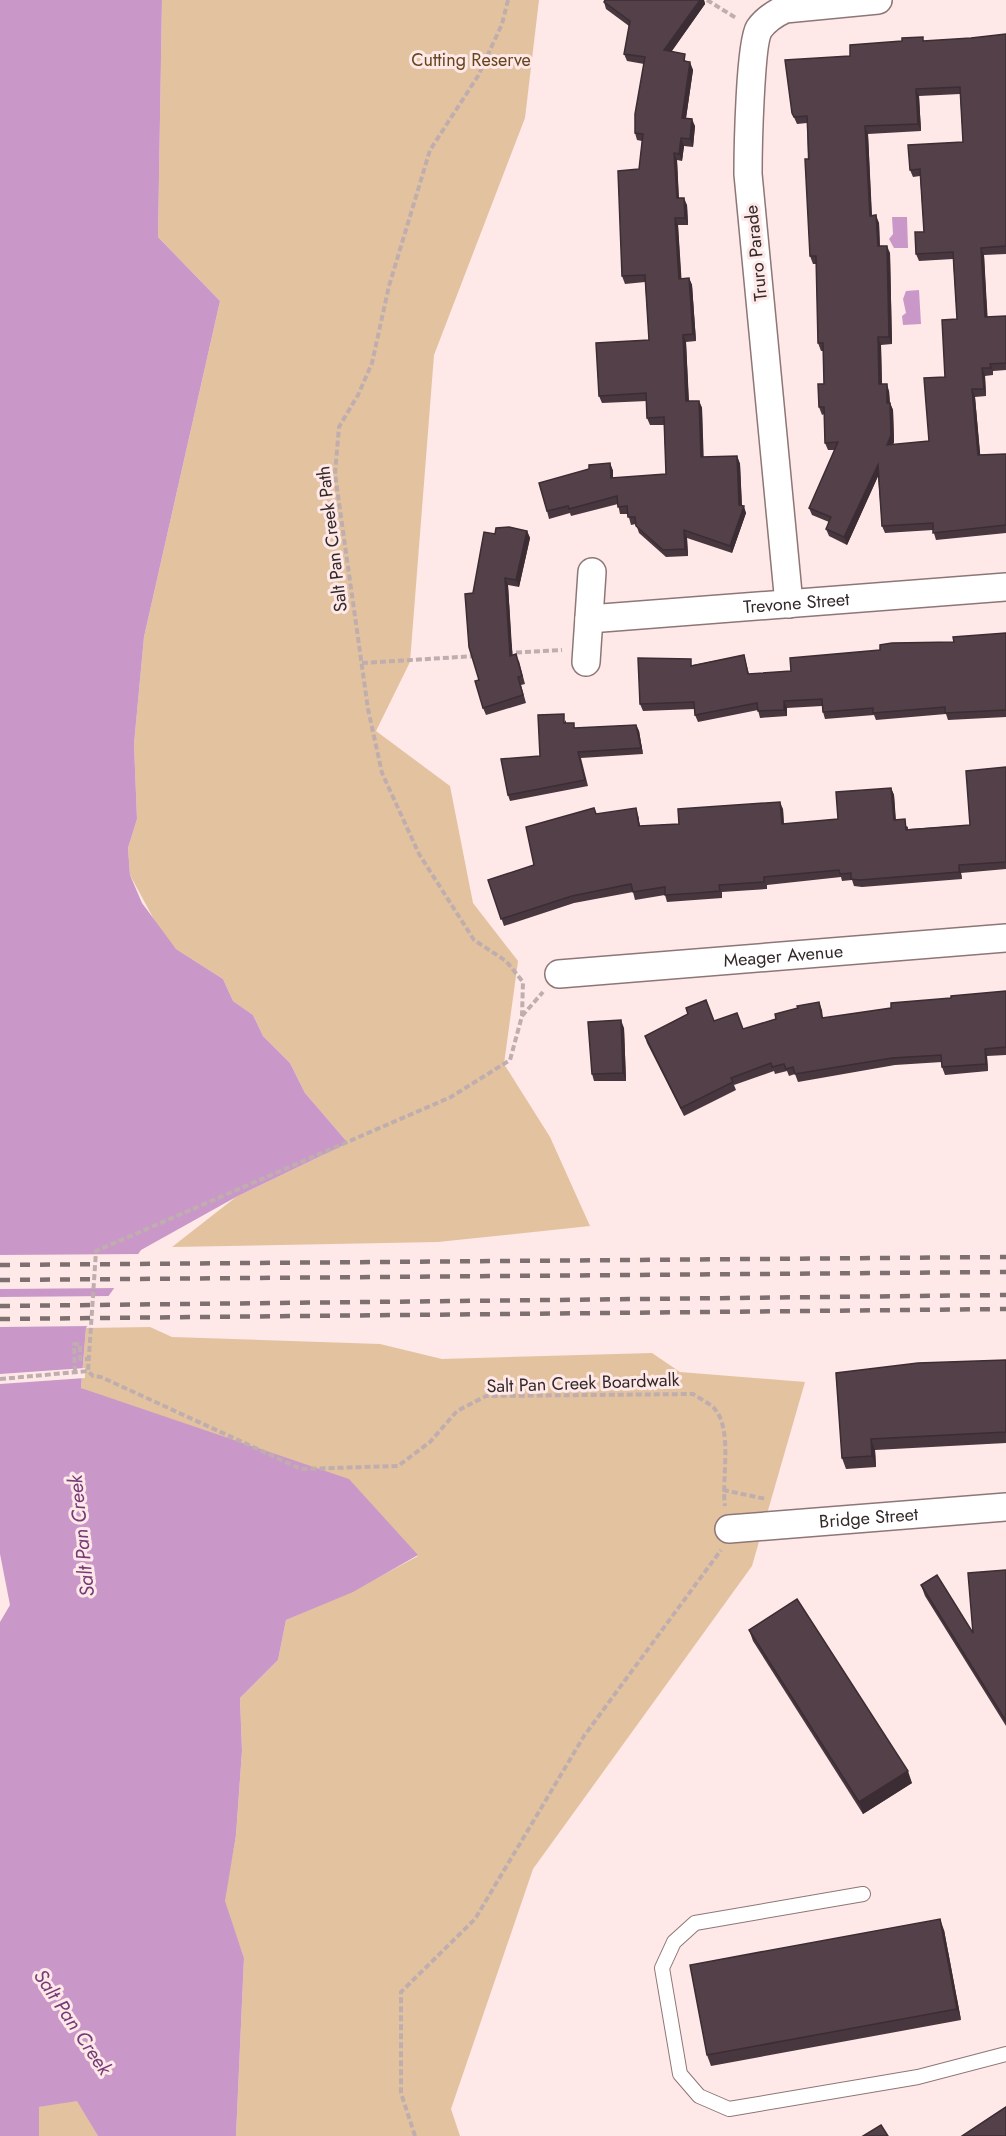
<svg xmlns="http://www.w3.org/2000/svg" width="1006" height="2136" font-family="Jost,sans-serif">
<rect width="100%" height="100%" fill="#fee8e8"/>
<g fill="#e3c39f">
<polygon points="162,0 539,0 525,118 434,355 410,662 376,731 450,786 473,903 518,961 504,1064 550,1137 590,1226 438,1242 172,1247 236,1197 348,1143 305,1093 290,1063 263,1036 253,1015 233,1001 223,979 176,949 158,927 130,875 128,848 137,819 134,744 144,637 220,301 158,237"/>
<polygon points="150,1327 172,1337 380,1344 442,1359 652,1353 680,1372 805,1382 752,1566 533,1869 451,2109 460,2136 236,2136 244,1958 224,1901 236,1835 242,1751 240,1698 278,1660 286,1620 353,1591 418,1556 81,1388 86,1328"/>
<polygon points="78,2100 98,2136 39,2136 38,2107"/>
</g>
<g fill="#c998c9">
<polygon points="0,0 162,0 158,237 220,301 144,637 134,744 137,819 128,848 130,875 142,903 176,949 223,979 233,1001 253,1015 263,1036 290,1063 305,1093 348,1143 236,1197 141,1250 86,1328 81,1388 349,1479 418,1555 353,1592 286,1620 278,1660 240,1698 242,1751 236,1835 225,1901 244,1958 236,2136 98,2136 77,2101 39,2107 39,2136 0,2136 0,1622 10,1605 0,1554"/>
<polygon points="892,217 907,217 908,248 894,248 889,239 893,234"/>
<polygon points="919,290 921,324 903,325 902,316 906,313 903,299 906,291"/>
</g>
<g fill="#fee8e8">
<polygon points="142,1254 118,1288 0,1289 0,1255"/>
<polygon points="112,1296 91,1326 0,1327 0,1297"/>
<polygon points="85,1368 85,1378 0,1384 0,1374"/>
</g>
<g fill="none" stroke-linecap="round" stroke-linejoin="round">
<defs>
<polyline id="lane" points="863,1894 695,1923 674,1942 662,1968 680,2074 699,2096 729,2109 918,2077 1006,2054"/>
<g id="street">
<path d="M789,604L748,174C748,151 750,44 759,29C766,19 774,14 785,9L878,0"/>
<path id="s1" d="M589,619L1006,587"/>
<polyline points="586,662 592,572"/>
<path id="s2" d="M559,974L1006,938"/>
<path id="s3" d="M729,1529L1006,1507"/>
</g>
</defs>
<use href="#lane" stroke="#8e7676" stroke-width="16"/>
<use href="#street" stroke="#8e7676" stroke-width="30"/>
<g stroke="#c0aeae" stroke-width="4" stroke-dasharray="6 3" stroke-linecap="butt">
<path d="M508,0L502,24L478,76L430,150L389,286L372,363L358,395L339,427L335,474L368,709L382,773L419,854L474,940L506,961L523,982L522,1016L510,1060L451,1097L96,1251L88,1371L93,1376L101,1377L301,1469L398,1466L430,1442L457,1411L486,1396L693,1394C699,1398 707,1402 713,1407C734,1428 721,1479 725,1506"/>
<polyline points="707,0 736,18"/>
<polyline points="507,653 562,650"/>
<polyline points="362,663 476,656"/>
<polyline points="522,1016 543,992"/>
<polyline points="75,1372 74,1344 80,1344 80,1359 88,1359"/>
<polyline points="0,1379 88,1371"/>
<polyline points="723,1490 766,1499"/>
<polyline points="415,2136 401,2093 401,1992 475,1919 584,1736 721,1550"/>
</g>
<use href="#lane" stroke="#fff" stroke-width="14"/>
<use href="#street" stroke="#fff" stroke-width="27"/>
<g stroke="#7e7070" stroke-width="4.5" stroke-dasharray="10 10" stroke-linecap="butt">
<polyline points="0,1265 1006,1257"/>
<polyline points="0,1280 1006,1272"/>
<polyline points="0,1306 1006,1295"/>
<polyline points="0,1319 1006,1309"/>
</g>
</g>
<g fill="#48373f" fill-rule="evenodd">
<polygon points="605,0 704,0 705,4 671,52 688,62 693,70 686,118 695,126 693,147 684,146 682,161 677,160 679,198 687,205 688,225 678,225 681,279 689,278 692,285 696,341 686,342 689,401 699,401 702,408 703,457 737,456 740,464 742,505 746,513 732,553 687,538 688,556 666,557 639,533 636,524 631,525 628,514 620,514 618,504 571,516 570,513 549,519 547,511 610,463 613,471 613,478 666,474 664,425 650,425 647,418 647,401 602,403 599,396 649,340 645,282 625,284 622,276 639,169 642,141 637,140 635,133 644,64 627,61 624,54 629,26 606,9 604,2"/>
<path d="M1006,34V254L984,255L987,317L1006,316V370L993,371V375L985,376L986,396L975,397L980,455L1006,454V533L936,540L933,530L885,533L882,526L878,476L847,545L829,536L826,529L829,522L812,515L809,508L835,450H828L825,443L824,414L822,415L819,407L824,384L823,351H821L818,343L816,264H813L810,256L807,123L797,124L792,113L850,56L924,41L971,38ZM960,94L963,142L910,170L913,177L920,176L924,232L916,254L919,261L953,259L957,319L945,377L929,441L893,445L894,442L893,410L890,403L889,391L882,384L881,345L892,344L890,253L880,246L879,223L872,215L868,134L921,131L919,96Z"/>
<polygon points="527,531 530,538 519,587 508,585 512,655 519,661 525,684 521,685 526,703 486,715 483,708 479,680 473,593"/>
<polygon points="1006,633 1006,717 948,720 946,714 876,720 874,715 825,719 823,712 822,706 787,708 787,716 760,718 758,710 698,722 695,715 695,709 643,711 640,704 693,665 744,655 749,674 791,671 880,650 954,642"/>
<polygon points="566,720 566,723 575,728 636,725 639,731 643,754 581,758 588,786 510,801 508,795 540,756"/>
<polygon points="1006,767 1006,869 961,873 962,879 862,887 854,886 852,880 842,881 841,877 767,885 767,889 722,892 722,898 667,902 665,895 635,900 633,892 574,903 504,926 488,880 534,865 597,814 638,815 640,826 679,824 783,809 784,824 838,819 891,788 894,795 896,820 908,827 908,829 970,825"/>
<polygon points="1006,991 1006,1055 987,1056 988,1071 945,1075 942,1067 942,1062 895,1065 798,1082 795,1074 789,1076 787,1071 775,1074 774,1071 734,1085 736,1090 684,1116 647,1043 645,1036 714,1021 743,1029 776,1019 819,1002 822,1010 823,1018 891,1008 951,998"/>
<polygon points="624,1028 626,1081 594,1081 592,1074"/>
<polygon points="1006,1360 1006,1443 875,1450 876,1467 846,1469 842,1458 836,1373"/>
<polygon points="1006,1570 1006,1726 925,1596 921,1585 973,1633"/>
<polygon points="749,1630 912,1783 863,1814 753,1641"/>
<polygon points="944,1930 961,2020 711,2066 707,2055"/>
</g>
<g fill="#3b2d33">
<polygon points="700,0 704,0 705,4 667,58 664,50"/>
<polygon points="690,62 693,70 685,125 682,118"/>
<polygon points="916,89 919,96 921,131 918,124"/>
<polygon points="692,119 695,126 693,147 690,139"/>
<polygon points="865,126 868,134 872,223 870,216"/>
<polygon points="681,138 684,146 682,161 679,154"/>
<polygon points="674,153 677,160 679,206 677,198"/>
<polygon points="684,198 687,205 688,225 685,218"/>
<polygon points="876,215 879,223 880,254 878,246"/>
<polygon points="675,218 678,225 682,286 679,279"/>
<polygon points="887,246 890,253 892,344 889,337"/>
<polygon points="981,248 984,255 988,324 985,317"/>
<polygon points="689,278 692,285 696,341 693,334"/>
<polygon points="683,335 686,342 689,409 686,401"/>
<polygon points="878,337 881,345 882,391 879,384"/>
<polygon points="982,368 985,376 986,396 984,389"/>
<polygon points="887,384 889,391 890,410 887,403"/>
<polygon points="972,389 975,397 981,463 978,455"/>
<polygon points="699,401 702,408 704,465 701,457"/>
<polygon points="890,403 893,410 894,442 889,452 887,445"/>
<polygon points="737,456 740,464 742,511 744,506 746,513 732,553 730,546 739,505"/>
<polygon points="610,463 613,471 613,485 611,478"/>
<polygon points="878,465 880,472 847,545 844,537"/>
<polygon points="684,530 687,538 688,556 685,549"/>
<polygon points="527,531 530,538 519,587 516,580"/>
<polygon points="505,578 508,585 513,663 510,656"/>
<polygon points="784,701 787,708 787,716 784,710"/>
<polygon points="636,725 639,731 643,754 641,748"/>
<polygon points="891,788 894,795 896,828 894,820"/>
<polygon points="780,802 783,809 784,831 782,824"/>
<polygon points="636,808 638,815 641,833 639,826"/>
<polygon points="959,865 961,873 962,879 959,872"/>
<polygon points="621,1020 624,1028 626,1081 623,1073"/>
<polygon points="985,1049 987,1056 988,1071 986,1064"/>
<polygon points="871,1439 875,1450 876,1467 872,1456"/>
<polygon points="908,1771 912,1783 863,1814 859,1802"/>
<polygon points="940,1919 944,1930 961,2020 957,2009"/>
</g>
<g fill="#544049" stroke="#3b2d33" stroke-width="1.5" fill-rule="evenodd">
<polygon points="605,0 700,0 664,50 685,54 684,61 690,62 682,118 692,119 690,139 681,138 679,154 674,153 677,198 684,198 685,218 675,218 679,279 689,278 693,334 683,335 686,401 699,401 701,457 737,456 739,505 744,506 730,546 684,530 685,549 663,550 636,526 635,517 628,517 627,506 618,507 617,496 569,509 568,506 547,511 539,483 589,469 589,465 610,463 611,478 666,474 664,417 647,418 646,393 599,396 596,343 649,340 645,275 622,276 618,171 639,169 643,134 635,133 635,114 645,57 624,54 630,21 604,2"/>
<path d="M1006,34V246L981,248L985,317L1006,316V363L990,364L991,368H982L984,389H972L978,455L1006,454V525L933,533V523L882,526L878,465L844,537L826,529L831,517L809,508L838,442L825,443L824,407H819L818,384H824L823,343H818L816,256H810L805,159H809L807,116L794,117L792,113L785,60L850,56V45L902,41V38L923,37V41L971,38ZM960,87L963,142L908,145L910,170L920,169L924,232H915L916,254L953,252L957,319L942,320L945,377L924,378L929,441L887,445L891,435L890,403H887V384H879L878,337H889L887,246H878L876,215L870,216L865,126L918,124L916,89Z"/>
<polygon points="509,527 527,531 516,580 505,578 510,656 516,654 522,676 518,677 523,695 483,708 475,681 479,680 469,647 465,594 473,593 484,532 495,534 496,528"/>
<polygon points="1006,633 1006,710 945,713 945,707 873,713 873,708 823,712 822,699 784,701 784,710 758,711 757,703 695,715 694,702 640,704 638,658 691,659 691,666 744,655 748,674 791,671 790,658 880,650 880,645 892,643 954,642 953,637"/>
<polygon points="564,714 564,723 574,723 574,728 636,725 641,748 578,752 585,780 508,795 501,759 540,756 538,715"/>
<polygon points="1006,767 1006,862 959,865 959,872 860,880 851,879 851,873 840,874 839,870 764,877 764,882 719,885 720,891 697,893 665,895 665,887 633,892 631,884 572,896 501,919 488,880 534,865 526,827 594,808 596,814 636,808 639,826 679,824 678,809 780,802 782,824 838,819 836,792 891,788 894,820 905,819 906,830 970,825 966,771"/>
<polygon points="1006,991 1006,1047 985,1049 986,1064 942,1067 941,1055 892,1058 795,1074 793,1067 786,1069 784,1064 772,1067 771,1063 731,1078 733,1082 681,1108 645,1036 688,1014 686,1008 706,1000 714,1021 737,1013 743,1029 776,1019 775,1014 798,1008 797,1006 819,1002 822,1018 891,1008 891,1003 951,998 951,996"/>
<polygon points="621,1020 623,1073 592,1074 588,1022"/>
<polygon points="1006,1360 1006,1432 871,1439 872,1456 842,1458 836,1373 918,1363"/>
<polygon points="1006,1570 1006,1721 921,1585 937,1575 973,1633 968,1573"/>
<polygon points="797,1599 908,1771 859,1802 749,1630"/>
<polygon points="940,1919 957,2009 707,2055 690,1965"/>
<polygon points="1006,2107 1006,2136 962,2136"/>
<polygon points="881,2125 888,2136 863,2136"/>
</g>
<g text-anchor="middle" stroke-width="6" stroke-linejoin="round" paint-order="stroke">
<g font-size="18" fill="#66451d" stroke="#fee8e8">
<text x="471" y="66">Cutting Reserve</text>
</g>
<g font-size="18" fill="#332929" stroke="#fee8e8">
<text transform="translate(756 253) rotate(-96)" y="6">Truro Parade</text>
<text transform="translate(332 539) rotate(-97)" y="6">Salt Pan Creek Path</text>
<text dy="6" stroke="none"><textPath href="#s1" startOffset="208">Trevone Street</textPath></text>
<text dy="6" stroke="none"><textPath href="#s2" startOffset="225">Meager Avenue</textPath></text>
<text transform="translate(583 1383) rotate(-2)" y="6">Salt Pan Creek Boardwalk</text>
<text dy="6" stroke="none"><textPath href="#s3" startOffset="140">Bridge Street</textPath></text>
</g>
<g font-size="20" font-style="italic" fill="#763a77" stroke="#fee8e8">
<text transform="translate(81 1536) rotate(-96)" y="7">Salt Pan Creek</text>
<text transform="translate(73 2022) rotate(56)" y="7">Salt Pan Creek</text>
</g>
</g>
</svg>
